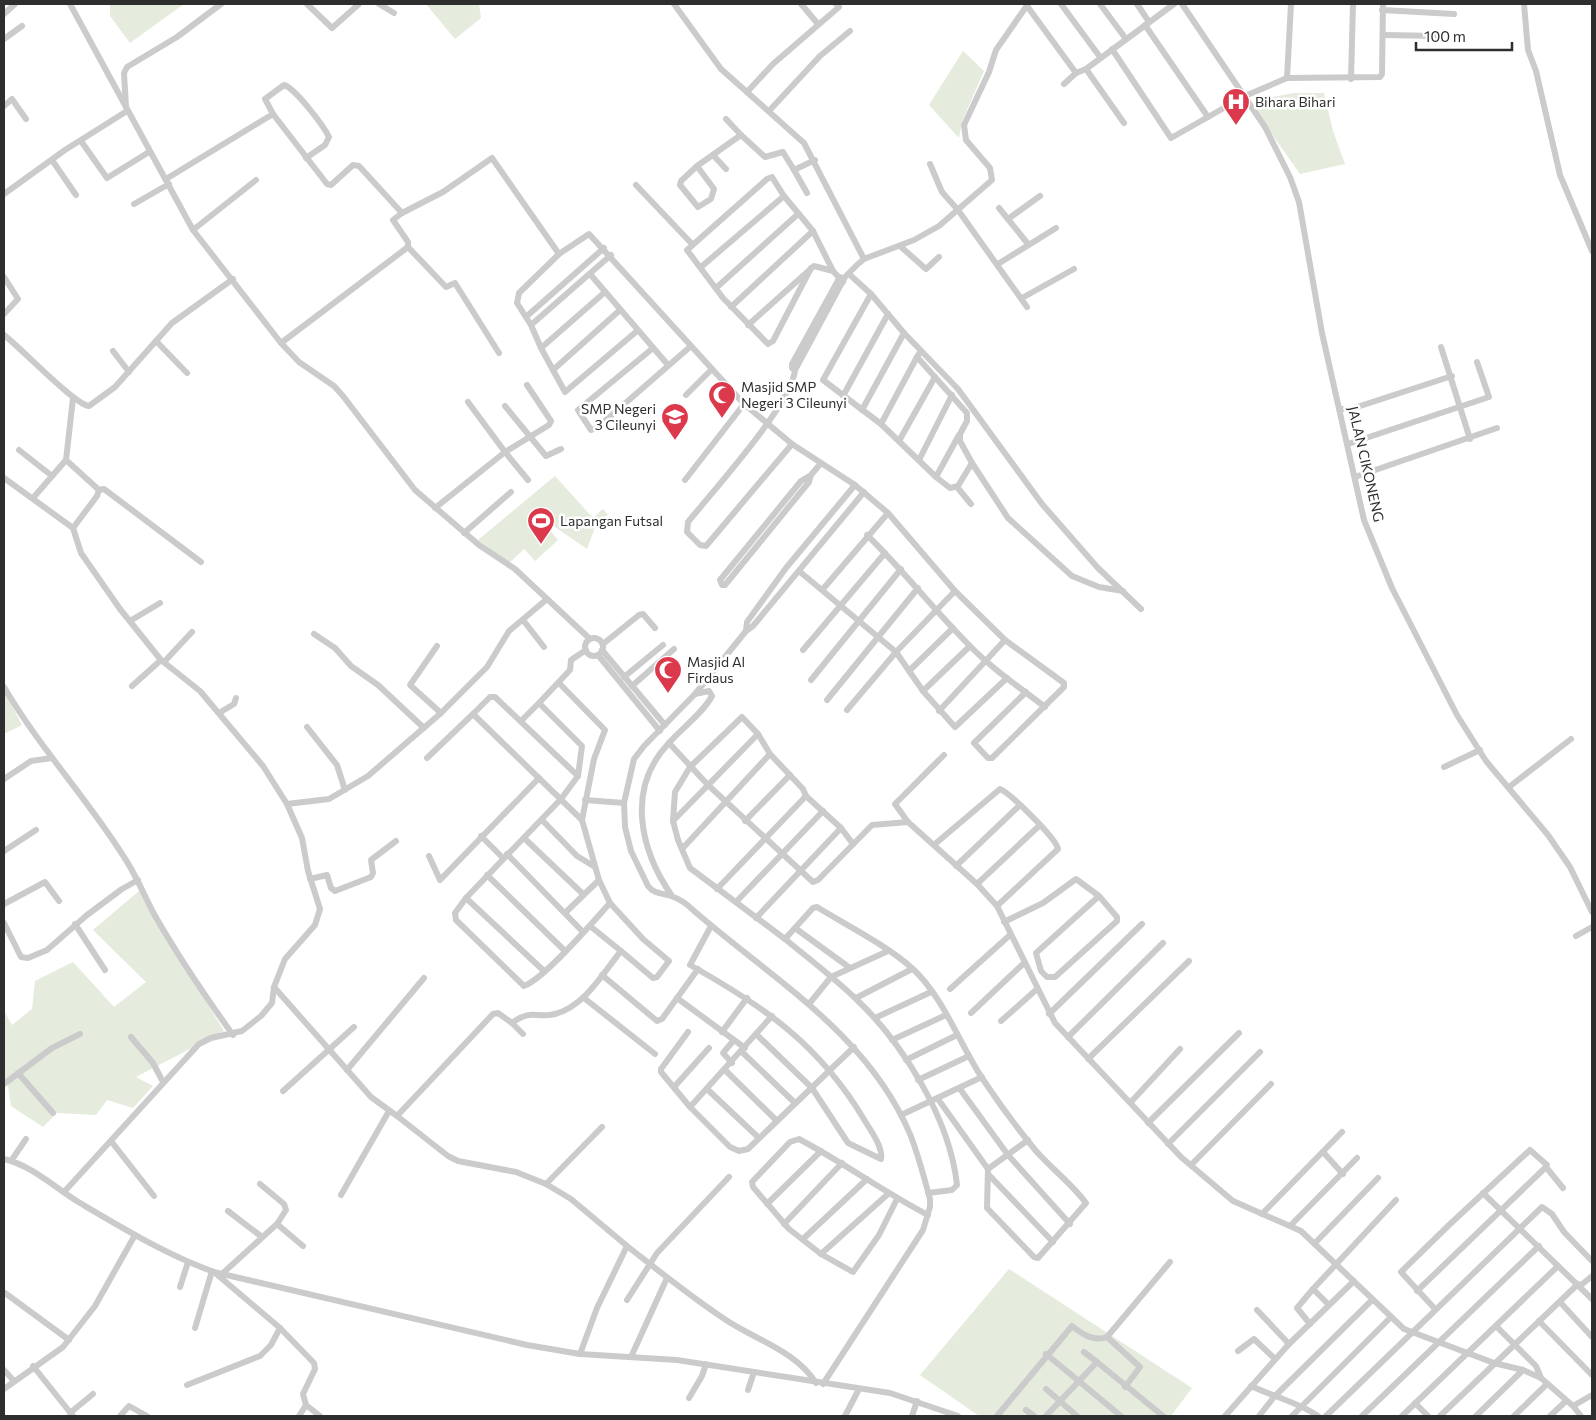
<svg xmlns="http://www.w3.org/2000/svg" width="1596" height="1420" font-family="Commissioner,sans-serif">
<rect width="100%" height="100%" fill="#fff"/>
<g fill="#e5ebdd">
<polygon points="110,4 184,4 130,43 110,16"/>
<polygon points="426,4 479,4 481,18 455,39"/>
<polygon points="963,51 984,71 962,121 959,138 929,105"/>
<polygon points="1294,93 1324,93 1333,131 1345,164 1300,174 1252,106 1268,98"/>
<polygon points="555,476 593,518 603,509 608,515 596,525 587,549 552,525 548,528 558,540 535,561 524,549 509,563 478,540"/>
<polygon points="4,691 22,725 4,734"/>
<polygon points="139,891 224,1031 136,1077 153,1086 133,1108 107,1100 96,1115 57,1113 43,1127 11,1106 7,1079 4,1080 4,1011 12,1025 32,1009 35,981 73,962 114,1007 146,982 93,930"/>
<polygon points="1009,1269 1192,1388 1171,1416 979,1416 920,1375"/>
</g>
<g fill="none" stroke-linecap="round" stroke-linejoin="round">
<g stroke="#cbcbcb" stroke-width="6">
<polyline points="70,4 193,230 281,343 299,362 334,386 343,396 415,490 479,545 515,569 590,639"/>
<polyline points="307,4 332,28 359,4"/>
<polyline points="379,4 394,13"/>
<polyline points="674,4 721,69 804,143 864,259"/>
<polyline points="801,4 818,24"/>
<polyline points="1061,4 1100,57"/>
<polyline points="1100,4 1126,39"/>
<polyline points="1137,4 1149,22"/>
<polyline points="1182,4 1265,127 1290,177 1299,202 1322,333 1364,520 1392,588 1457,715 1486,761 1548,835 1570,867 1592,912"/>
<polyline points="1524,4 1528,50 1536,71 1560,175 1592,251"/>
<polyline points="1027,6 1076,73"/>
<polyline points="1382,10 1454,14"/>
<polyline points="4,14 15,4"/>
<polyline points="1145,25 1208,117"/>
<polyline points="1383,35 1440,36"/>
<polyline points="4,39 22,26"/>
<polyline points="1112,49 1171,138 1245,96 1287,78 1291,4"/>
<polyline points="1086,69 1124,123"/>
<polyline points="1287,78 1380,77 1382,74 1383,4"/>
<polyline points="1351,79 1353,4"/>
<polyline points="1064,84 1076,73 1086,69 1174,4"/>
<polyline points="747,92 773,64 839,7 836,4"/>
<polyline points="4,106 12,99 26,119"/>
<polyline points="126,107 124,73 127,67 177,37 221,4"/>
<polyline points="769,111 820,56 850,31"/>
<polyline points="273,114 327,184 331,185 353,165 359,166 402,213 393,220 408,242 408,247 281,343"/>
<polyline points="726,119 741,135"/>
<polyline points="81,141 107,178 149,152"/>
<polyline points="713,155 726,169"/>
<polyline points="52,160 76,195"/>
<polyline points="930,164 942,192 958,210 1027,307"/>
<polyline points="697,166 681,181 680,185 698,207 711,199 714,189 697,166 741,135 765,157 783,152 794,170 815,160"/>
<polyline points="794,170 807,193"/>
<path d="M166,179L273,114L265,99L284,85C295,88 323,125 329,137L325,145L306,158"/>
<polyline points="636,185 692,244"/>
<polyline points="4,194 65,150 127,111"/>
<polyline points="134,204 169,184"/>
<polyline points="999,208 1028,244"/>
<polyline points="402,213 443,192 492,158 559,254"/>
<polyline points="1008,219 1040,196"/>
<polyline points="193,230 256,180"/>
<polyline points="900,246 926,269 939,257"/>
<polyline points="408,247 446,287 455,283 499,353"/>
<polyline points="998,264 1056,228"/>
<polyline points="701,267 784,196"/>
<polyline points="811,268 773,341 768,344 723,298 687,250 767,179 772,177 784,196 813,231 833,271 843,282"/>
<polyline points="590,274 668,365"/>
<polyline points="849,274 871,294 904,333 958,389 1042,504 1098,568 1141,609"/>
<polyline points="4,277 18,299 4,314"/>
<polyline points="716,288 798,214"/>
<polyline points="605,292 541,348 565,392 637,331"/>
<polyline points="871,294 823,380 881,424 936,477 950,488 958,486 972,463"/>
<polyline points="1022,298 1074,269"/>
<polyline points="731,307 813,231"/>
<polyline points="527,316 604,248"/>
<polyline points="531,325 517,303 519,293 559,254 589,234 744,404"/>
<polyline points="748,325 814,266 833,271"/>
<path d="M4,335C20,347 75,405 89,406L115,387L172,323L233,279"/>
<polyline points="156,341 187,373"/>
<polyline points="1441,347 1470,439"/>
<polyline points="541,348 531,325 611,255"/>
<polyline points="653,348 578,410 591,430 598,427 691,346"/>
<polyline points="113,351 129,372"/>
<polyline points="921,351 917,357 967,413 967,421 960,434 960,441 972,463 1008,518 1072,576 1099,587 1123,591"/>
<polyline points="553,370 620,310"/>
<polyline points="795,370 792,368 792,364 840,277"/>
<polyline points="527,385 551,421 549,425 505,452 528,480"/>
<polyline points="686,395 712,369"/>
<polyline points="843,396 888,314"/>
<polyline points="73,398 66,460 99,490 97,496 73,528"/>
<polyline points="505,406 546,456 561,449"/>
<polyline points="1340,409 1351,409 1452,376"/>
<polyline points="862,410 904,333"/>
<polyline points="881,424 917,357"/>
<polyline points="899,441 935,377"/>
<path d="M792,444L706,546L700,545L687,532L688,522C713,491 792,404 795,370L845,277L858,264L864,259L914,240L939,226L992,180L990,168L966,140L964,125L989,72L996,50L1028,4"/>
<polyline points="1348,444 1489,397 1477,362"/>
<polyline points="19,450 52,476"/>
<polyline points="919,460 952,395"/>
<polyline points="811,475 809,482 725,585 722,585 720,580 801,481 811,475 821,463"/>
<polyline points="936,477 959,435"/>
<polyline points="1355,477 1497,428"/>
<polyline points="4,478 73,528 81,553 120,609 161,660 200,691 263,766 287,804 302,838 308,871 320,909 315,925 285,959 274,987 272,1003 261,1016 242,1031 211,1038 199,1044 64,1192"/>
<polyline points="685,480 744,404 792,444 855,485 888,513 955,591 1005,640 1064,683 1064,687 992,758 988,758 974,743 1026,692"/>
<polyline points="957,487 971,504"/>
<polyline points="99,490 104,489 201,562"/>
<polyline points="33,498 66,460"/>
<polyline points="435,508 505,452 468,402"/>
<polyline points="464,533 511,492"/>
<path d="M867,535C903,570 933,609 968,644C991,668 1019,687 1045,707"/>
<polyline points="799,571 896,652 923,691 955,727 1007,678"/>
<polyline points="823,589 888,513"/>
<polyline points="523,620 544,647"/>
<polyline points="130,621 160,603"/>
<polyline points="746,631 747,622 786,568 855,485"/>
<polyline points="314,634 335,648 351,666 378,685 424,728"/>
<circle cx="594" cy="647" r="9"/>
<polyline points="603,644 639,615 643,614 655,628"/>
<polyline points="437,646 410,685 441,713"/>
<polyline points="602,650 665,725"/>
<polyline points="803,650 885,553"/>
<polyline points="598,655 660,731"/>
<polyline points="164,662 192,632"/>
<polyline points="909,671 953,628"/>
<polyline points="624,677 663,645"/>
<polyline points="811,680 901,569"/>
<polyline points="559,683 605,730 594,759 582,820 599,880 610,903"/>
<polyline points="132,686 161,660"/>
<polyline points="632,686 674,649"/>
<path d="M4,687C39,747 87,798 124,857C136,875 144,895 154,914C178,956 205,996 233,1035"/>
<polyline points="923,691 970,646"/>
<polyline points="827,700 918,588"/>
<polyline points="539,703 570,670 571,660 586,650"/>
<polyline points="847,710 896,652 955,591"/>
<polyline points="939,711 1005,640"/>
<polyline points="219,713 234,704 236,698"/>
<path d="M473,714L490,697H495L578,776L561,799L466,898L455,913L456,920L524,986C544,979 594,921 610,903L643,939L669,961L657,977L653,978L621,951"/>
<polygon points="742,717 758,734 673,821 675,792 690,767"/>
<polyline points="521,721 539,703 582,746 578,776"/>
<polyline points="307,727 337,765 345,790"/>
<polyline points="758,734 770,754 803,789 806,796 841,828 853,844"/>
<polyline points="669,743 708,785 813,882 818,880 872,825 908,822 977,884 997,906 1055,1023 1181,1157 1233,1201 1301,1231 1404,1329 1494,1363 1523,1370 1541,1378 1573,1406 1581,1416"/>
<polyline points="427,758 473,714 582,820"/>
<polyline points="1444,767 1480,750"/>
<polyline points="4,779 31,761 52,758"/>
<polyline points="1509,787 1571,739"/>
<polyline points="585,800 624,803"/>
<polyline points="287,804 329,799 368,776 441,713 487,667 509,631 547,599"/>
<polyline points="542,820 577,856 595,867"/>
<path d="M673,821L678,840L690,868L785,939L813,908L817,907C846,925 888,946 913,969C944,998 959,1043 982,1078C998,1102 1017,1128 1036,1151C1052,1169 1072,1184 1086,1203L1038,1258L1034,1257L987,1208L988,1169L938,1099"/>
<polyline points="745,821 790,775"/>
<polyline points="908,822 895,804 944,755"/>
<polyline points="481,836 503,858"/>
<polyline points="524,838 583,894"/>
<path d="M935,844L1000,789C1010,793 1056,838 1058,849L997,906"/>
<polyline points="682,849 770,754"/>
<polyline points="4,851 36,830"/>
<polyline points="507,854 583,932"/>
<polyline points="429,856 440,880 539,778"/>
<polyline points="956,866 1019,806"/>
<polyline points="487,875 565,951"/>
<polyline points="310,879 327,875 331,888 335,891 371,877 373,873 371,860 396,841"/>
<polyline points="977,884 1040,825"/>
<polyline points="717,889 806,796"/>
<path d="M672,896C640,850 626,789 668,744C681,729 703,713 712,696L709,691L695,694"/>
<polyline points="466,898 544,971"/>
<polyline points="736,902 823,811"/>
<polyline points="4,904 45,882 59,901"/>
<polyline points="565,913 599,880"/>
<polyline points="756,918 841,828"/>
<polyline points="1004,922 1043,903 1076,879 1099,896 1036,953 1041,971 1047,977 1055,977 1117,921 1117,917 1099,896"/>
<polyline points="4,923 21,957 28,958 47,950 87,915 122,889 138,880"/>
<polyline points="75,924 105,970"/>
<path d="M711,926L690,965C765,1007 820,1045 865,1121C871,1131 883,1147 881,1159L848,1143L812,1088L756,1034"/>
<polyline points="795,928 850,968"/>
<polyline points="1576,936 1592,927"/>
<path d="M785,939C808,958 833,977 855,998C903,1043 950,1119 957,1185L952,1190L928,1193"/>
<polyline points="602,975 657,1021 662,1019 698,969"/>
<path d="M274,987L371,1097L397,1116L493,1014L498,1013L512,1023C532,1008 536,1019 555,1014C585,1006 603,973 621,951L590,926"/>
<polyline points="950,989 1010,935"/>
<polyline points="584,998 655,1054"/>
<polyline points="677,998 745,1048"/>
<polyline points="856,998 912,969"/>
<polyline points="809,1004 831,977 888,951"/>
<polyline points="971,1013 1024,963"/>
<polyline points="1049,1014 1142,924"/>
<polyline points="875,1018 931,992"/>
<polyline points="1001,1021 1037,989"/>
<polyline points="512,1023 523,1034"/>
<polyline points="688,1032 661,1069 661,1072 690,1107 730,1147 739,1151 748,1149 854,1047"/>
<polyline points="722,1032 747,998"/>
<polyline points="131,1037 153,1063 163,1082"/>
<polyline points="1068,1037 1163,943"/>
<polyline points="892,1040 946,1015"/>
<polyline points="742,1052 795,1103"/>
<polyline points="1088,1059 1189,961"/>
<polyline points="906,1060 957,1035"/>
<polyline points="732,1063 723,1053 734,1040"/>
<polyline points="347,1070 424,978"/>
<polyline points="725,1070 776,1120"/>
<polyline points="18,1073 53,1113"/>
<polyline points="918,1080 969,1056"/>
<polyline points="4,1084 52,1048 80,1034"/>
<polyline points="675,1086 709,1048"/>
<polyline points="707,1089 759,1138"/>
<polyline points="960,1089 1008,1155 1070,1224"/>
<polyline points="283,1091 354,1027"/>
<polyline points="1131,1102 1180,1049"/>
<polyline points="690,1107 772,1016"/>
<polyline points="901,1115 982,1077"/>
<polyline points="397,1116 448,1156 458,1161 516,1172 546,1184"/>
<polyline points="1148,1123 1239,1033"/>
<polyline points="111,1141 154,1196"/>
<polyline points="1168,1144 1260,1052"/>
<polyline points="1323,1152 1343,1174"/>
<path d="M4,1159C33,1166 55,1188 80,1203C124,1229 167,1255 214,1272L527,1345L580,1354L677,1360L890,1393L958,1416"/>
<polyline points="11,1161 26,1139"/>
<polyline points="1191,1165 1271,1084"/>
<polyline points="988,1169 1028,1140"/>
<polyline points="989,1175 1053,1242"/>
<polyline points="1483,1193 1592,1299"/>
<polyline points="341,1195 389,1111"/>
<path d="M897,1199L879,1235L853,1272L821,1254L789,1229L753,1187L752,1182L790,1142L799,1139C844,1163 884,1192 928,1215"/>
<polyline points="767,1204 821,1151"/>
<polyline points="228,1211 262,1237"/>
<polyline points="1262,1214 1342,1132"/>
<polyline points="277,1224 303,1246"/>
<polyline points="784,1224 842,1163"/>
<polyline points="1291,1225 1357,1158"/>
<polyline points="803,1239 867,1179"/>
<polyline points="1315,1243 1378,1178"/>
<path d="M627,1246C659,1271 691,1297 726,1320C756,1340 796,1351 816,1383"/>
<polyline points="821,1254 888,1194"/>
<polyline points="214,1272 280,1328 314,1363 315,1369 303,1394 306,1405 320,1416"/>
<polyline points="223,1273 277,1224 286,1210 284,1204 260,1184"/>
<polyline points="1580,1286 1592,1276"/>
<polyline points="180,1287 188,1262"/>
<polyline points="1417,1291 1546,1167"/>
<polyline points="5,1293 69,1340"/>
<polyline points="627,1300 657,1253 729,1177"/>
<polyline points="1560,1302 1592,1337"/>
<polyline points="1329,1305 1313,1289 1396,1200"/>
<polyline points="1435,1309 1401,1272 1449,1225 1530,1150 1547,1165 1546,1167 1563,1188"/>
<polyline points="1257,1310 1289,1344"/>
<polyline points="1539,1321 1592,1375"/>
<polyline points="1310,1324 1297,1308 1313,1289"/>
<polyline points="1496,1326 1536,1366 1541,1378"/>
<polyline points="195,1328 212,1271"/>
<polyline points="1107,1337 1140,1367 1125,1387"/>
<polyline points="1238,1351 1254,1339 1275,1359"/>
<polyline points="580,1354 597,1308 627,1246 571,1199 546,1184 602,1127"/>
<polyline points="1046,1354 1121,1416"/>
<polyline points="631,1357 667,1278"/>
<polyline points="1097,1362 1163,1416"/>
<polyline points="33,1366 73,1416"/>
<polyline points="4,1370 14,1381"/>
<path d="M823,1384L923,1230L930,1207V1199C924,1177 918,1154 910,1134C868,1034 771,978 693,910C687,904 680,899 671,896C662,893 654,894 648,886L631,851L625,827L624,803L634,759L644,746L695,694L746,631L753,626L864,492"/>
<polyline points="187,1385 260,1356 271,1345 280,1328"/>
<path d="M1251,1386C1272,1396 1300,1403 1318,1416"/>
<polyline points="4,1389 63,1347 95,1306 135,1235"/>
<polyline points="1046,1389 1077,1416"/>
<polyline points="748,1390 754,1372"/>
<polyline points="689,1398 702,1376 706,1364"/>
<polyline points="1415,1403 1428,1416"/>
<polyline points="1573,1406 1592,1395"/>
<polyline points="1026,1410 1034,1416"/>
<polyline points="70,1413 93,1394"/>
<polyline points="120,1416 129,1406 147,1416"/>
<polyline points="299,1416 306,1405"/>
<polyline points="845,1416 859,1389"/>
<polyline points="912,1416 917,1401"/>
<path d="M997,1416L1072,1326C1082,1334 1094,1342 1107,1337L1170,1262"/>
<polyline points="1046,1416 1097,1362 1084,1352"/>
<polyline points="1225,1416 1289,1344 1354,1281"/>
<polyline points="1259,1416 1274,1397 1372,1300"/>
<polyline points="1292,1416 1391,1317"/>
<polyline points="1326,1416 1542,1207 1552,1214 1564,1232 1592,1261"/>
<polyline points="1362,1416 1539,1246"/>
<polyline points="1402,1416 1558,1266"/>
<polyline points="1440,1416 1578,1284"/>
<polyline points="1476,1416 1523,1370"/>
<polyline points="1514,1416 1547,1384"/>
<polyline points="1550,1416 1566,1401"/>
</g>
</g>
<defs>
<symbol id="hospital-pin" viewBox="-11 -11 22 30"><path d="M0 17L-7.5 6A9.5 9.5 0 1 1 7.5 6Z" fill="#dd394d" stroke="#fff"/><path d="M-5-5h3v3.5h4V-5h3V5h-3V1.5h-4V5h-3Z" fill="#fff"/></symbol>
<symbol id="mosque-pin" viewBox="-11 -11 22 30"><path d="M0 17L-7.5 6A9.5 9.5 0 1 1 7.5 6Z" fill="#dd394d" stroke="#fff"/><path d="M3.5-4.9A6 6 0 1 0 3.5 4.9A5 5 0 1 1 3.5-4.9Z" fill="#fff"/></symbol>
<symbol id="school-pin" viewBox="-11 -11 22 30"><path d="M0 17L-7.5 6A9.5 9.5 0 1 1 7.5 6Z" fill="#dd394d" stroke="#fff"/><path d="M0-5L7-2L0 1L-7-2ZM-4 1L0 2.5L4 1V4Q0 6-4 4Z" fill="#fff"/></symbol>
<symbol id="stadium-pin" viewBox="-11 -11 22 30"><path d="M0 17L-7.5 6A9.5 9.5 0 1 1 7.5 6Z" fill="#dd394d" stroke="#fff"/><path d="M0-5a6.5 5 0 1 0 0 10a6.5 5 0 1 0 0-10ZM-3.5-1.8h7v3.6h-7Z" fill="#fff"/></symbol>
</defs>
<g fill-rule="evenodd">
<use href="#hospital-pin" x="1220" y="86" width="32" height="43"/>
<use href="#mosque-pin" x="706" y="379" width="32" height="43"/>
<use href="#school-pin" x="659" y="401" width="32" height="43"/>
<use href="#stadium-pin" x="525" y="505" width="32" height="43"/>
<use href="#mosque-pin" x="652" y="654" width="32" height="43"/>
</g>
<g text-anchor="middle" stroke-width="5" stroke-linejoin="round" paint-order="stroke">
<g font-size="14" fill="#2e2e2e" stroke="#fff" text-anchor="start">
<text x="1255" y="107">Bihara Bihari</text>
<text x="741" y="392">Masjid SMP<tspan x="741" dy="16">Negeri 3 Cileunyi</tspan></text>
<text x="656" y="414" text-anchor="end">SMP Negeri<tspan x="656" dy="16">3 Cileunyi</tspan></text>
<text x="560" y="526">Lapangan Futsal</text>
<text x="687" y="667">Masjid Al<tspan x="687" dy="16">Firdaus</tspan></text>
</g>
<g font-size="14" fill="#2e2e2e" stroke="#fff">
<text transform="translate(1366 464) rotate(77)" y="5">JALAN CIKONENG</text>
</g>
</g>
<rect width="1596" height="1420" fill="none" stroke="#2e2e2e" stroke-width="10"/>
<path d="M1416 42v8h96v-8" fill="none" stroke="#2e2e2e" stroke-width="2.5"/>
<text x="1424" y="42" font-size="15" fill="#2e2e2e" stroke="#ffffff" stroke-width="4" paint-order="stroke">100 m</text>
</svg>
